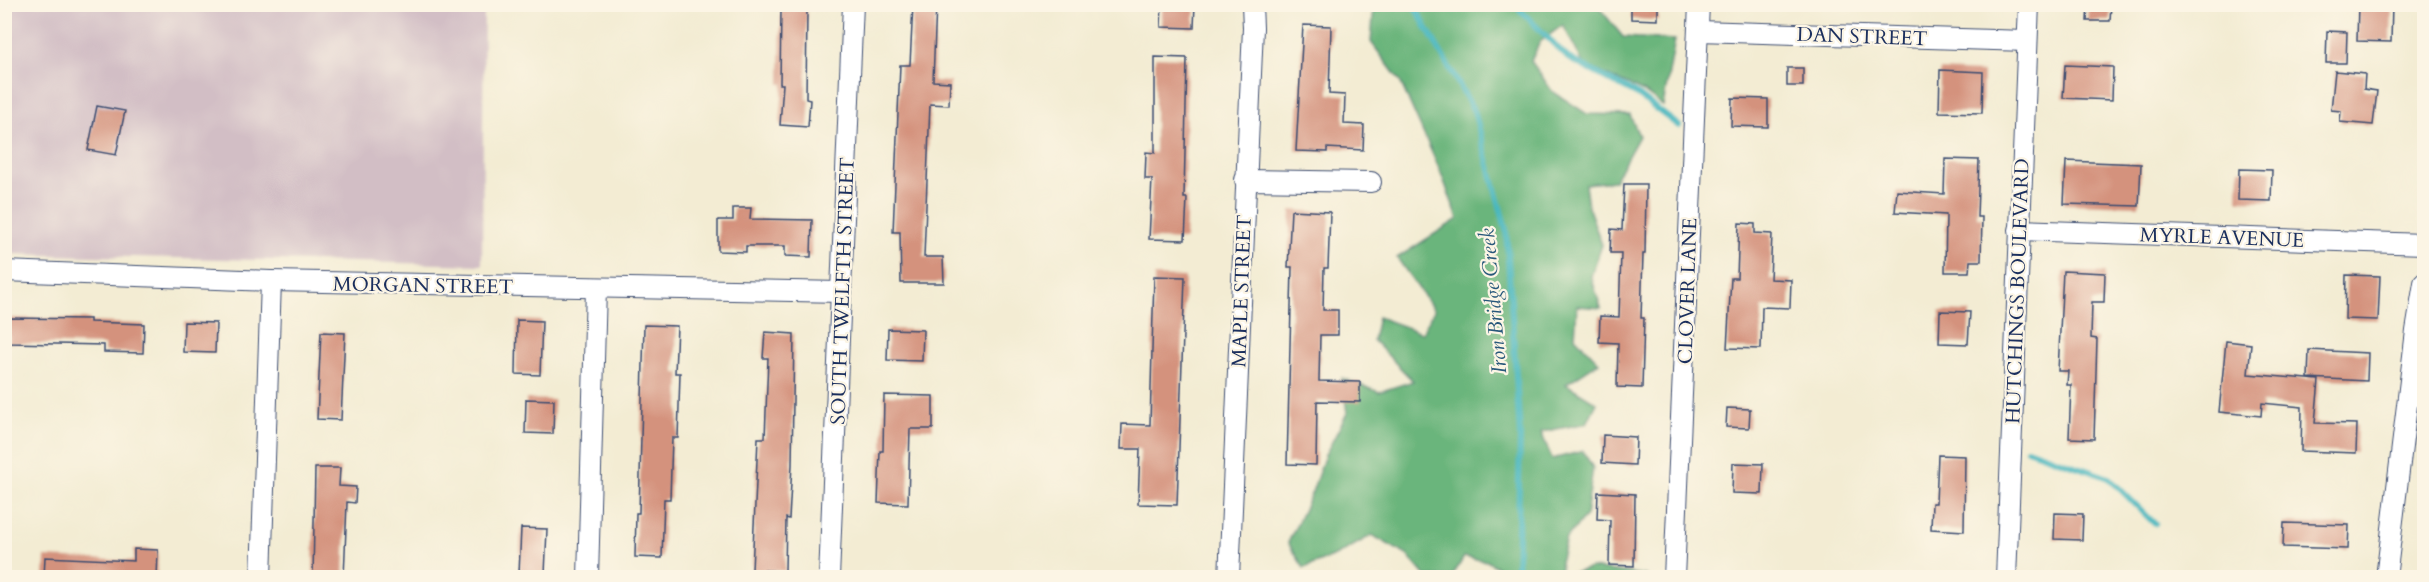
<svg xmlns="http://www.w3.org/2000/svg" width="2429" height="582" font-family="Cardo,serif">
<rect width="100%" height="100%" fill="#fcf5e5"/>
<filter id="ink" filterUnits="userSpaceOnUse"><feTurbulence type="fractalNoise" baseFrequency=".0167" numOctaves="2"/><feDisplacementMap in="SourceGraphic" scale="12" xChannelSelector="R" yChannelSelector="G"/><feConvolveMatrix kernelMatrix="1 2 1 2 8 2 1 2 1" color-interpolation-filters="sRGB"/></filter>
<filter id="wash" filterUnits="userSpaceOnUse"><feTurbulence type="fractalNoise" baseFrequency=".008" numOctaves="4" result="noise"/><feDisplacementMap in="SourceGraphic" scale="24" xChannelSelector="R" yChannelSelector="G"/><feGaussianBlur stdDeviation="1.35" result="paint"/><feColorMatrix in="noise" values="0 0 0 0 0 0 0 0 0 0 0 0 0 0 0 0 0 1.4 0 .05"/><feComposite in="paint" operator="in"/></filter>
<g filter="url(#wash)">
<rect width="100%" height="100%" fill="#f3ecd3"/>
<polygon fill="#d2bec5" points="5,5 484,5 482,265 5,254"/>
<polygon fill="#6ab57c" stroke="#42726d" stroke-width="1.5" points="1374,5 1597,5 1623,37 1675,40 1663,106 1644,92 1584,65 1563,25 1540,42 1531,61 1552,91 1587,114 1630,115 1639,136 1614,181 1585,184 1588,206 1602,245 1591,276 1601,308 1577,306 1575,337 1599,362 1566,384 1597,403 1587,423 1541,432 1552,459 1583,451 1593,468 1586,516 1566,538 1560,562 1562,576 1591,568 1645,575 1648,577 1509,577 1508,574 1487,561 1464,557 1452,577 1426,577 1407,555 1372,535 1337,555 1304,568 1288,543 1312,492 1325,455 1347,413 1342,378 1379,392 1413,381 1373,340 1378,317 1422,333 1434,310 1397,258 1458,219 1441,173 1400,81 1371,42"/>
<g fill="none" stroke-linecap="round" stroke-linejoin="round">
<g stroke="#48b7bf" stroke-width="6">
<polyline points="1413,4 1474,111 1506,229 1520,435 1517,578"/>
<polyline points="1514,4 1568,58 1638,95 1679,126"/>
<polyline points="2027,449 2109,478 2155,524"/>
</g>
</g>
<g id="blocks">
<g fill="#d4927d">
<polygon points="913,4 936,4 933,81 950,82 949,105 930,104 924,257 943,257 944,283 901,283 900,232 893,232 900,65 910,65"/>
<polygon points="1162,4 1195,4 1194,28 1161,27"/>
<polygon points="1631,4 1658,4 1658,20 1631,19"/>
<polygon points="2088,4 2111,4 2110,21 2087,21"/>
<polygon points="2358,4 2392,4 2391,42 2357,41"/>
<polygon points="781,9 807,10 806,99 810,100 808,127 780,125 783,84 780,84"/>
<polygon points="1303,25 1331,26 1329,94 1345,95 1344,124 1364,125 1363,150 1327,148 1327,152 1296,151"/>
<polygon points="2327,31 2347,32 2346,63 2326,63"/>
<polygon points="1155,57 1187,58 1184,198 1187,198 1185,240 1149,239 1152,179 1145,179 1146,152 1155,153"/>
<polygon points="2065,65 2113,67 2112,100 2063,98"/>
<rect x="1787" y="68" width="16" height="18"/>
<polygon points="1940,70 1983,72 1982,113 1939,112"/>
<polygon points="2335,71 2365,74 2364,89 2377,91 2373,125 2340,122 2341,111 2331,110"/>
<polygon points="1732,98 1768,99 1768,127 1731,126"/>
<polygon points="97,106 125,111 116,155 88,150"/>
<polygon points="1945,159 1979,160 1977,217 1982,217 1981,261 1970,261 1969,272 1945,272 1946,215 1895,212 1897,191 1944,194"/>
<polygon points="2066,161 2141,164 2139,206 2064,204"/>
<polygon points="2239,169 2272,170 2271,201 2238,200"/>
<polygon points="1624,184 1646,184 1645,254 1643,254 1641,318 1644,318 1642,388 1617,387 1618,343 1599,342 1600,316 1619,317 1621,253 1610,253 1611,229 1622,230"/>
<polygon points="733,208 751,208 750,219 812,220 811,257 785,256 785,246 746,246 746,252 718,251 718,220 733,220"/>
<polygon points="1291,210 1330,212 1328,268 1324,268 1323,310 1338,310 1338,335 1320,335 1319,381 1360,382 1360,402 1317,401 1316,465 1287,464 1292,267 1288,267"/>
<polygon points="1739,223 1755,224 1755,233 1772,234 1770,279 1791,280 1790,308 1762,307 1761,349 1727,348 1731,278 1737,278"/>
<polygon points="2063,271 2105,273 2104,302 2092,302 2091,338 2097,339 2094,439 2069,438 2071,385 2067,385 2068,371 2058,371"/>
<polygon points="2346,275 2380,276 2378,320 2345,319"/>
<polygon points="1154,276 1185,277 1177,505 1138,504 1140,449 1121,449 1122,424 1150,425"/>
<polygon points="1940,311 1970,312 1968,344 1939,343"/>
<polygon points="9,318 90,319 90,322 144,324 143,353 104,352 104,345 9,343"/>
<polygon points="517,320 542,321 540,375 516,374"/>
<polygon points="184,322 216,323 215,353 183,352"/>
<polygon points="644,325 677,326 675,373 680,373 678,438 672,438 670,499 664,499 662,558 635,557 636,513 639,513"/>
<polygon points="888,329 923,330 922,361 887,360"/>
<polygon points="321,332 345,333 341,420 317,419"/>
<polygon points="765,332 794,334 792,465 789,519 786,518 785,571 752,570 758,438 765,438 768,358 763,358"/>
<polygon points="2226,341 2251,344 2248,374 2319,380 2315,423 2357,424 2356,453 2301,451 2302,407 2262,403 2261,416 2219,412"/>
<polygon points="2309,350 2368,353 2367,381 2308,378"/>
<polygon points="884,395 933,396 933,429 910,429 908,504 878,503 880,451 883,451"/>
<polygon points="526,399 554,400 553,434 525,433"/>
<polygon points="1727,408 1750,409 1749,428 1726,427"/>
<polygon points="1603,435 1636,437 1635,465 1602,463"/>
<polygon points="1938,455 1965,456 1964,531 1931,529 1932,503 1936,503"/>
<polygon points="1733,463 1763,464 1762,494 1732,493"/>
<polygon points="315,468 340,468 339,486 356,487 355,503 347,502 344,578 313,578"/>
<polygon points="1598,492 1635,494 1634,566 1609,565 1610,520 1597,519"/>
<polygon points="2055,513 2083,514 2082,540 2054,539"/>
<polygon points="2284,523 2349,525 2348,549 2283,547"/>
<polygon points="521,528 547,529 545,574 519,574"/>
<polygon points="134,549 158,550 157,578 44,578 45,557 134,561"/>
</g>
</g>
</g>
<g filter="url(#ink)">
<use href="#blocks" fill-opacity="0" stroke="#3b4b70" stroke-width="1.5"/>
<g fill="none" stroke-linecap="round" stroke-linejoin="round">
<defs>
<g id="minor">
<polyline points="1698,31 2027,41"/>
<polyline points="1245,180 1371,182"/>
<polyline points="2019,230 2424,244"/>
<polyline points="4,271 271,281 842,292"/>
<polyline points="261,578 271,281"/>
<polyline points="588,578 596,288"/>
<polyline points="829,578 853,4"/>
<polyline points="1229,578 1253,28 1252,4"/>
<polyline points="1674,578 1699,4"/>
<polyline points="2006,578 2029,4"/>
<polyline points="2386,578 2416,331 2424,283"/>
</g>
</defs>
<use href="#minor" stroke="#3b4b70" stroke-width="22"/>
<use href="#minor" stroke="#fff" stroke-width="20"/>
</g>
</g>
<g text-anchor="middle" stroke-width="4.5" stroke-linejoin="round" paint-order="stroke">
<g font-size="20" fill="#1b2f5e" stroke="#fcf5e5">
<text transform="translate(1862 36) rotate(2)" y="7">DAN STREET</text>
<text transform="translate(2222 237) rotate(2)" y="7">MYRLE AVENUE</text>
<text transform="translate(423 285) rotate(1)" y="7">MORGAN STREET</text>
<text transform="translate(842 291) rotate(-88)" y="7">SOUTH TWELFTH STREET</text>
<text transform="translate(1241 291) rotate(-88)" y="7">MAPLE STREET</text>
<text transform="translate(1687 291) rotate(-88)" y="7">CLOVER LANE</text>
<text transform="translate(2017 291) rotate(-88)" y="7">HUTCHINGS BOULEVARD</text>
</g>
<g font-size="21" font-style="italic" fill="#28587b" stroke="#fcf5e5">
<text transform="translate(1493 301) rotate(-95)" y="7">Iron Bridge Creek</text>
</g>
</g>
<rect width="2429" height="582" fill="none" stroke="#fcf5e5" stroke-width="24"/>
</svg>
